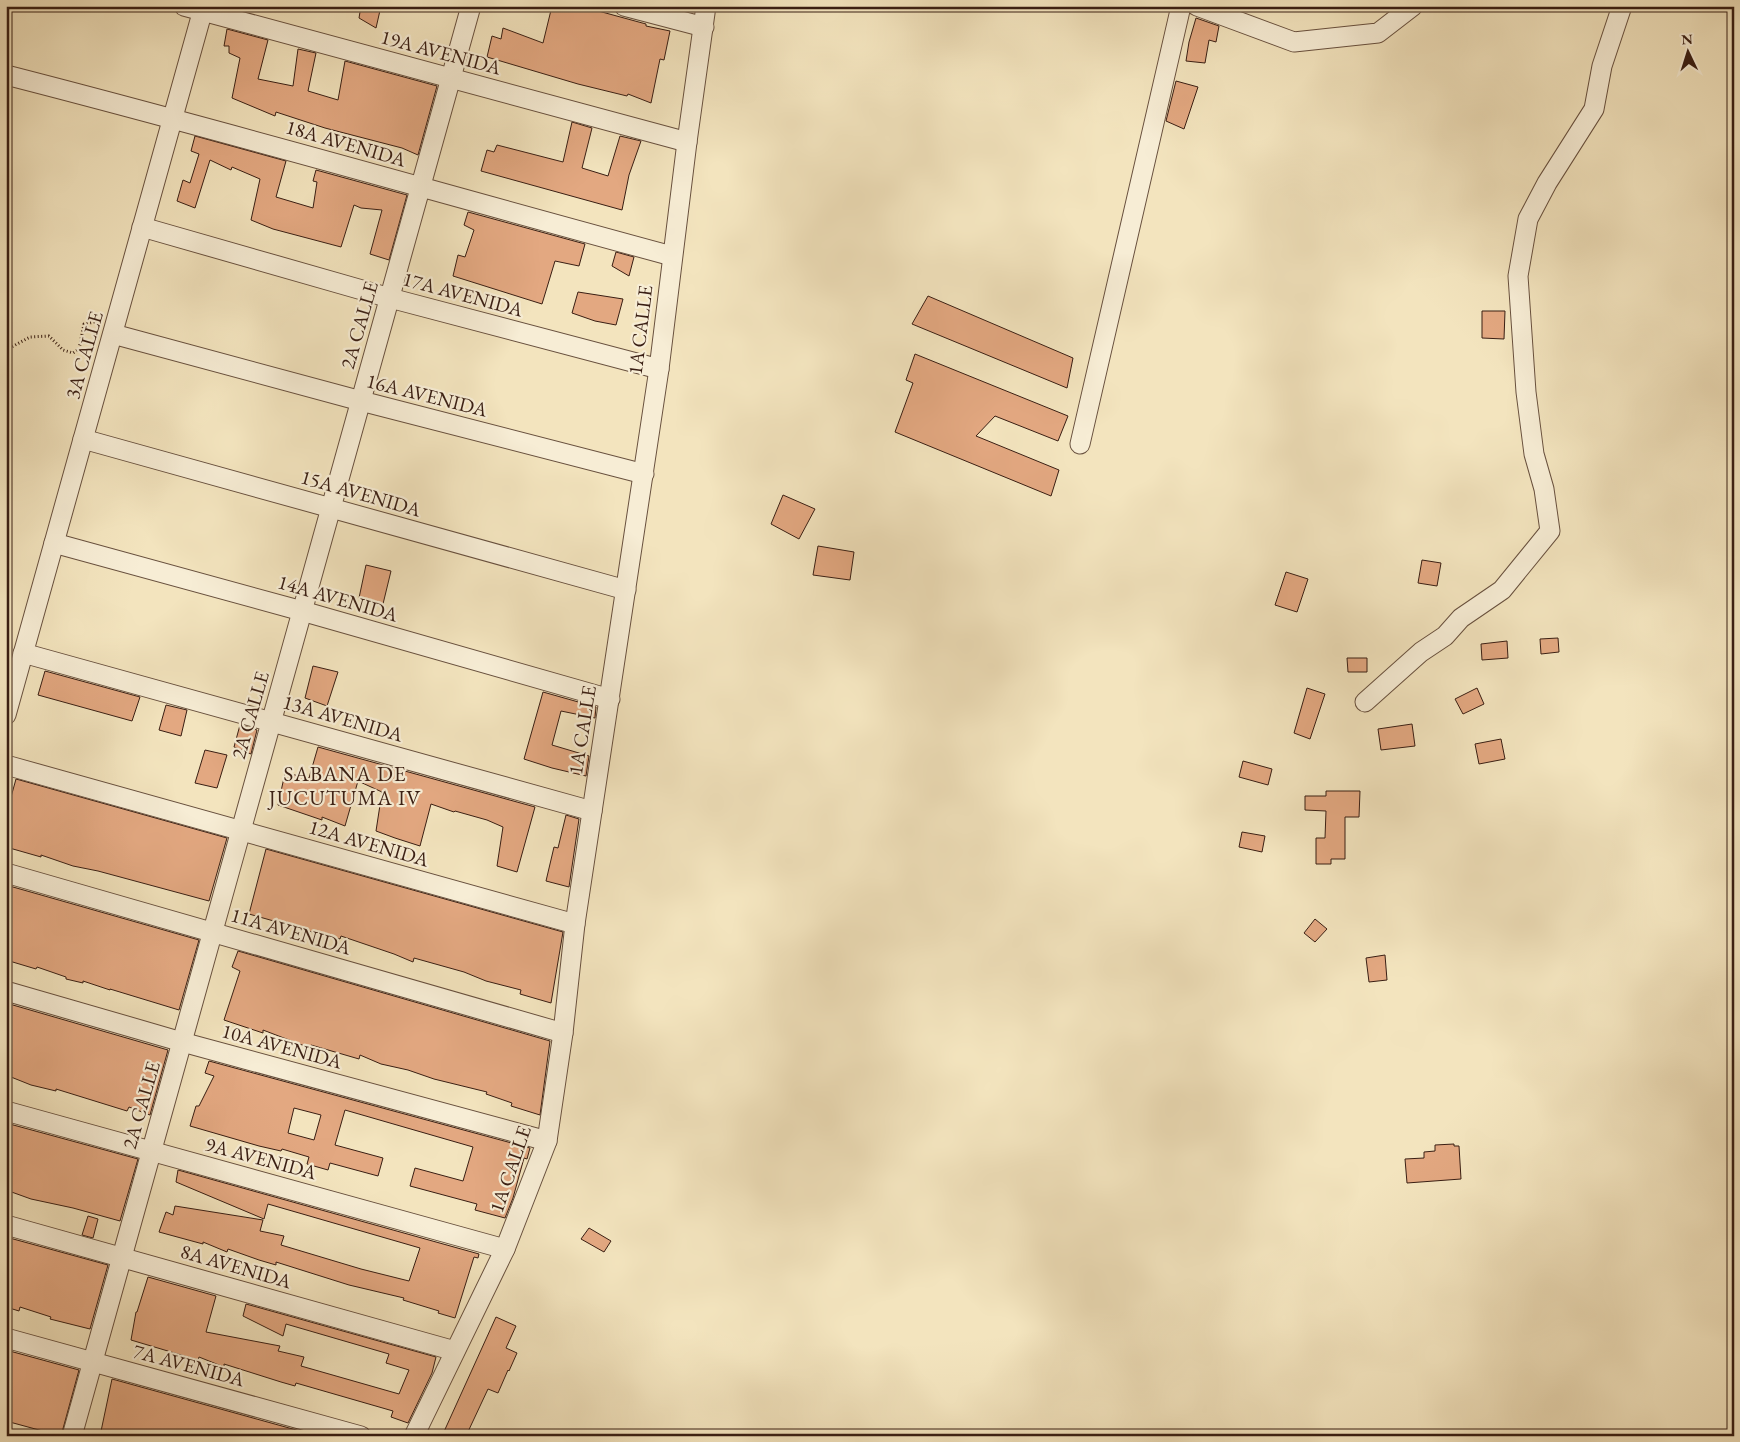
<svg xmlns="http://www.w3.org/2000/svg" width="1740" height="1442" font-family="'EB Garamond',serif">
<rect width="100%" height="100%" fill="#f3e4be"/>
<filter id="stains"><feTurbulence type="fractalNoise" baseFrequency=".004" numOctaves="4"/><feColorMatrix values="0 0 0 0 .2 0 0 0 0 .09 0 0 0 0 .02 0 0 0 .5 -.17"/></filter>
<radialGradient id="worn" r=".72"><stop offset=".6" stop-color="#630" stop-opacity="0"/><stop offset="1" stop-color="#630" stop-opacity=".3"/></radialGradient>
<g fill="#e3a881" stroke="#391e13" fill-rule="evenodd">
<polygon points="361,6 381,6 376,28 359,18"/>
<polygon points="552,6 580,6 646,24 646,26 670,31 664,60 660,59 651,103 628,94 627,96 578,84 487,57 492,36 501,39 503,28 543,43"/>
<polygon points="1196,18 1219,26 1216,42 1209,40 1205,63 1186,61 1189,42"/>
<polygon points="227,29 268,40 258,79 293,86 298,49 316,53 308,91 338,100 345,61 437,86 418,155 402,148 325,128 276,112 275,116 232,98 240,58 229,53 229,46 224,46"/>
<polygon points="1176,81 1198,87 1184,129 1166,121"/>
<polygon points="572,122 592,128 582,168 608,176 620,136 641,141 629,175 622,210 481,171 487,150 494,152 497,145 563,162"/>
<polygon points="195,136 286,161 276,197 313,208 317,182 313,181 316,170 407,195 389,260 370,254 382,210 361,208 354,205 341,247 273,229 251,220 260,179 232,167 231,170 210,160 195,208 177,201 183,180 190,183 199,154 191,151"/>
<polygon points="468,212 585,244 579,266 555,261 542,304 453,276 458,255 465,257 474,230 464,225"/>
<polygon points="616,252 634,257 629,276 612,266"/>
<polygon points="578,292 623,299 616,325 595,321 572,313"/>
<polygon points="928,296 1073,358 1067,388 912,324"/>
<polygon points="1482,311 1505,311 1504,339 1482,338"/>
<polygon points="915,354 1068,416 1058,441 995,416 976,436 1059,470 1051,496 895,432 913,383 906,380"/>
<polygon points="783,495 815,509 799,539 771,524"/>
<polygon points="818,546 854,552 850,580 813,575"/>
<polygon points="1422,560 1441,563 1437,586 1418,583"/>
<polygon points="366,565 391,571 383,604 359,598"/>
<polygon points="1286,572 1308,579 1297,612 1275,605"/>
<polygon points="1558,638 1559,652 1541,654 1540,639"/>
<polygon points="1507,641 1508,658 1482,660 1481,644"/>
<polygon points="1347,658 1367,658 1367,672 1348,672"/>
<polygon points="313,666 338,672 327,706 305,698"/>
<polygon points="45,671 140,697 132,721 38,695"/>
<polygon points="1307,688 1325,694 1310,739 1294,733"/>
<polygon points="1477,688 1484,704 1463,714 1455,699"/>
<polygon points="543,692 596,707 595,718 561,711 552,745 589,756 586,776 552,768 524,759"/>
<polygon points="166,705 187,710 181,736 159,730"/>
<polygon points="1412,724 1415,746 1381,750 1378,729"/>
<polygon points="240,725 257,730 251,754 234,747"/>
<polygon points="1501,739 1505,759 1479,764 1475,744"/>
<polygon points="318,747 535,807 517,872 497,866 503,827 487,820 455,811 454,812 431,804 420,846 395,838 376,831 382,792 358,781 345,826 322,817 322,820 278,805 285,773 309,778"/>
<polygon points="205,750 227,755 217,788 195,783"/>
<polygon points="1243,761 1272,769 1268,785 1239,777"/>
<polygon points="16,779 227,838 209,901 98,871 73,866 41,855 41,857 6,847 6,815"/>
<polygon points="1326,791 1360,791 1359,817 1345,817 1345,859 1331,859 1331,864 1316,864 1316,838 1325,838 1326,811 1305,810 1305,796 1326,796"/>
<polygon points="566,815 579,819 569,887 546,881 554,847 558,848"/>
<polygon points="1242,832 1265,836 1262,852 1239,847"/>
<polygon points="266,849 563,932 551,1003 520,994 521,990 486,981 464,972 414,958 413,962 394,954 341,936 340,939 317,931 316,933 249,914"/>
<polygon points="6,885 199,940 179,1010 110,989 110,990 83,981 83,983 66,979 66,977 37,967 36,969 6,960"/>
<polygon points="1315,919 1327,929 1315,942 1304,933"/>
<polygon points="238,951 550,1041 540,1115 511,1106 512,1103 486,1094 487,1092 434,1079 408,1070 381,1064 360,1055 359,1059 311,1045 310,1048 263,1030 263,1033 224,1020 240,971 232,967"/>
<polygon points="1385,955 1387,980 1369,982 1366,958"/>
<polygon points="6,1003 168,1050 150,1115 129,1107 127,1111 56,1089 56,1091 31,1085 6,1075"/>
<path d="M209,1061L530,1148L527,1159L524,1158L513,1198L505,1218L475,1210L477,1204L410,1186L415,1168L463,1181L473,1147L345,1110L335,1145L383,1158L378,1176L330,1163L328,1170L307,1164L309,1157L282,1149L281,1151L259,1146L190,1126L196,1106H199L214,1076L205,1073ZM294,1108L321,1115L314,1140L288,1133Z"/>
<polygon points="6,1123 138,1159 120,1221 73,1208 31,1199 6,1190"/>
<polygon points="1454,1144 1454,1146 1459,1146 1461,1179 1407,1183 1405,1159 1424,1158 1424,1152 1435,1151 1435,1145"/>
<polygon points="178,1170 479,1254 478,1258 474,1257 455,1318 438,1313 439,1311 403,1300 404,1298 349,1285 276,1262 276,1265 259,1260 228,1249 227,1252 203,1242 203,1244 159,1232 166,1212 173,1215 175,1206 263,1220 260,1231 284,1236 281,1245 361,1269 409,1281 420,1248 268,1204 264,1219 176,1182"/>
<polygon points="88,1216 98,1219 93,1238 82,1235"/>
<polygon points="589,1228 611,1241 604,1252 581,1239"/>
<polygon points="6,1237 108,1265 90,1329 50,1319 51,1317 20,1307 19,1311 6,1307"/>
<polygon points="148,1277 216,1296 206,1332 280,1346 278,1351 304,1357 301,1366 399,1394 409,1370 386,1363 389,1354 286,1324 283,1336 243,1316 246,1304 436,1357 432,1373 408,1423 391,1417 393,1411 296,1383 295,1386 281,1382 224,1364 224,1367 199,1357 198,1360 131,1340 136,1312 137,1312"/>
<polygon points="496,1317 516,1326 506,1348 517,1353 509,1371 508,1370 498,1393 488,1389 466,1436 442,1436"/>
<polygon points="6,1350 79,1370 61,1436 6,1421"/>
<polygon points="112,1379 318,1436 100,1436"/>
</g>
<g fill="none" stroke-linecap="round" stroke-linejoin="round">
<defs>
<g id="minor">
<polyline points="184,6 687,142"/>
<polyline points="624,6 704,27"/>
<polyline points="1197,6 1294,42 1378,33 1413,6"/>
<path d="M6,75C229,132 450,196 672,256"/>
<polyline points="142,227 390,298 659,369"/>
<polyline points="113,334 361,401 644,474"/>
<polyline points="83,439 626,590"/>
<polyline points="1080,444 1181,6"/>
<polyline points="54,543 302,611 610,699"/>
<polyline points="23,653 592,811"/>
<polyline points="1365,702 1421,652 1445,636 1461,618 1502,590 1550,531 1544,489 1534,454 1526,392 1518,276 1528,219 1547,183 1594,109 1602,66 1622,6"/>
<polyline points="6,715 204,6"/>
<polyline points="6,765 575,924"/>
<polyline points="6,873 563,1033"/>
<polyline points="6,991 182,1042 547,1141"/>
<polyline points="6,1111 505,1249"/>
<polyline points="6,1225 455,1351"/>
<polyline points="6,1338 361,1436"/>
<polyline points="72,1436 471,6"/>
<polyline points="414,1436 505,1249 547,1141 563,1033 575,924 659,369 687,142 706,6"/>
</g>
</defs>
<use href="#minor" stroke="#68503e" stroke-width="21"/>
<polyline stroke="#391e13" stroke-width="3" stroke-dasharray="1 2.5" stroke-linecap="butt" points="6,350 30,337 49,336 63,350 73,353 79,349 84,324 95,322 99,324"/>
<use href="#minor" stroke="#f7edd5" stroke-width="19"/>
</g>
<g text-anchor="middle" stroke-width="4.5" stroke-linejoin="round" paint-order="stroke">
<g font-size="20" fill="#391e13" stroke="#f7edd5">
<text transform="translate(441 52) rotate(15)" y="7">19A AVENIDA</text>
<text transform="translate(346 143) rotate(16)" y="7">18A AVENIDA</text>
<text transform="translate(463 294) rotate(15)" y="7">17A AVENIDA</text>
<text transform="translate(359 325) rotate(-74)" y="7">2A CALLE</text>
<text transform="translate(640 330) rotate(-83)" y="7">1A CALLE</text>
<text transform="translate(84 355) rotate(-74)" y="7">3A CALLE</text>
<text transform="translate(427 395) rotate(14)" y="7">16A AVENIDA</text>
<text transform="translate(361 493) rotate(16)" y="7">15A AVENIDA</text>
<text transform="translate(338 598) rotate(16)" y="7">14A AVENIDA</text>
<text transform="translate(250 715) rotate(-74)" y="7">2A CALLE</text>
<text transform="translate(343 718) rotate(16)" y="7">13A AVENIDA</text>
<text transform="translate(582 730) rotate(-81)" y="7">1A CALLE</text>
<text transform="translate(369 843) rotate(16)" y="7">12A AVENIDA</text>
<text transform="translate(291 931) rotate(16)" y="7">11A AVENIDA</text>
<text transform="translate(282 1046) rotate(15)" y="7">10A AVENIDA</text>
<text transform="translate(141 1105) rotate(-74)" y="7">2A CALLE</text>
<text transform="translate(261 1158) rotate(15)" y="7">9A AVENIDA</text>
<text transform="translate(510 1169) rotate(-71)" y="7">1A CALLE</text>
<text transform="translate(236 1266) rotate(16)" y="7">8A AVENIDA</text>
<text transform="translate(189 1365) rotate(15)" y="7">7A AVENIDA</text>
</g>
<g font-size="21" letter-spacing="1" fill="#391e13" stroke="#f7edd5">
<text x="345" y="781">SABANA DE<tspan x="345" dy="24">JUCUTUMA IV</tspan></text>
</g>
</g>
<rect width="1740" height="1442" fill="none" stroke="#f3e4be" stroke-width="25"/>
<rect x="8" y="8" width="1725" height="1427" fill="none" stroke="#391e13" stroke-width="2.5"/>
<rect x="12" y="12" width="1715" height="1417" fill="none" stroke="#391e13"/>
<g transform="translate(1688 52) rotate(356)" stroke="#f7edd5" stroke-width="4" paint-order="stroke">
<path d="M0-4L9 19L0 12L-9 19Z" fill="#391e13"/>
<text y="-8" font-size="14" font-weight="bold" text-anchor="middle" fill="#391e13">N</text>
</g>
<rect width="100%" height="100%" filter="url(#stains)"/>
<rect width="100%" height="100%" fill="url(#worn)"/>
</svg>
